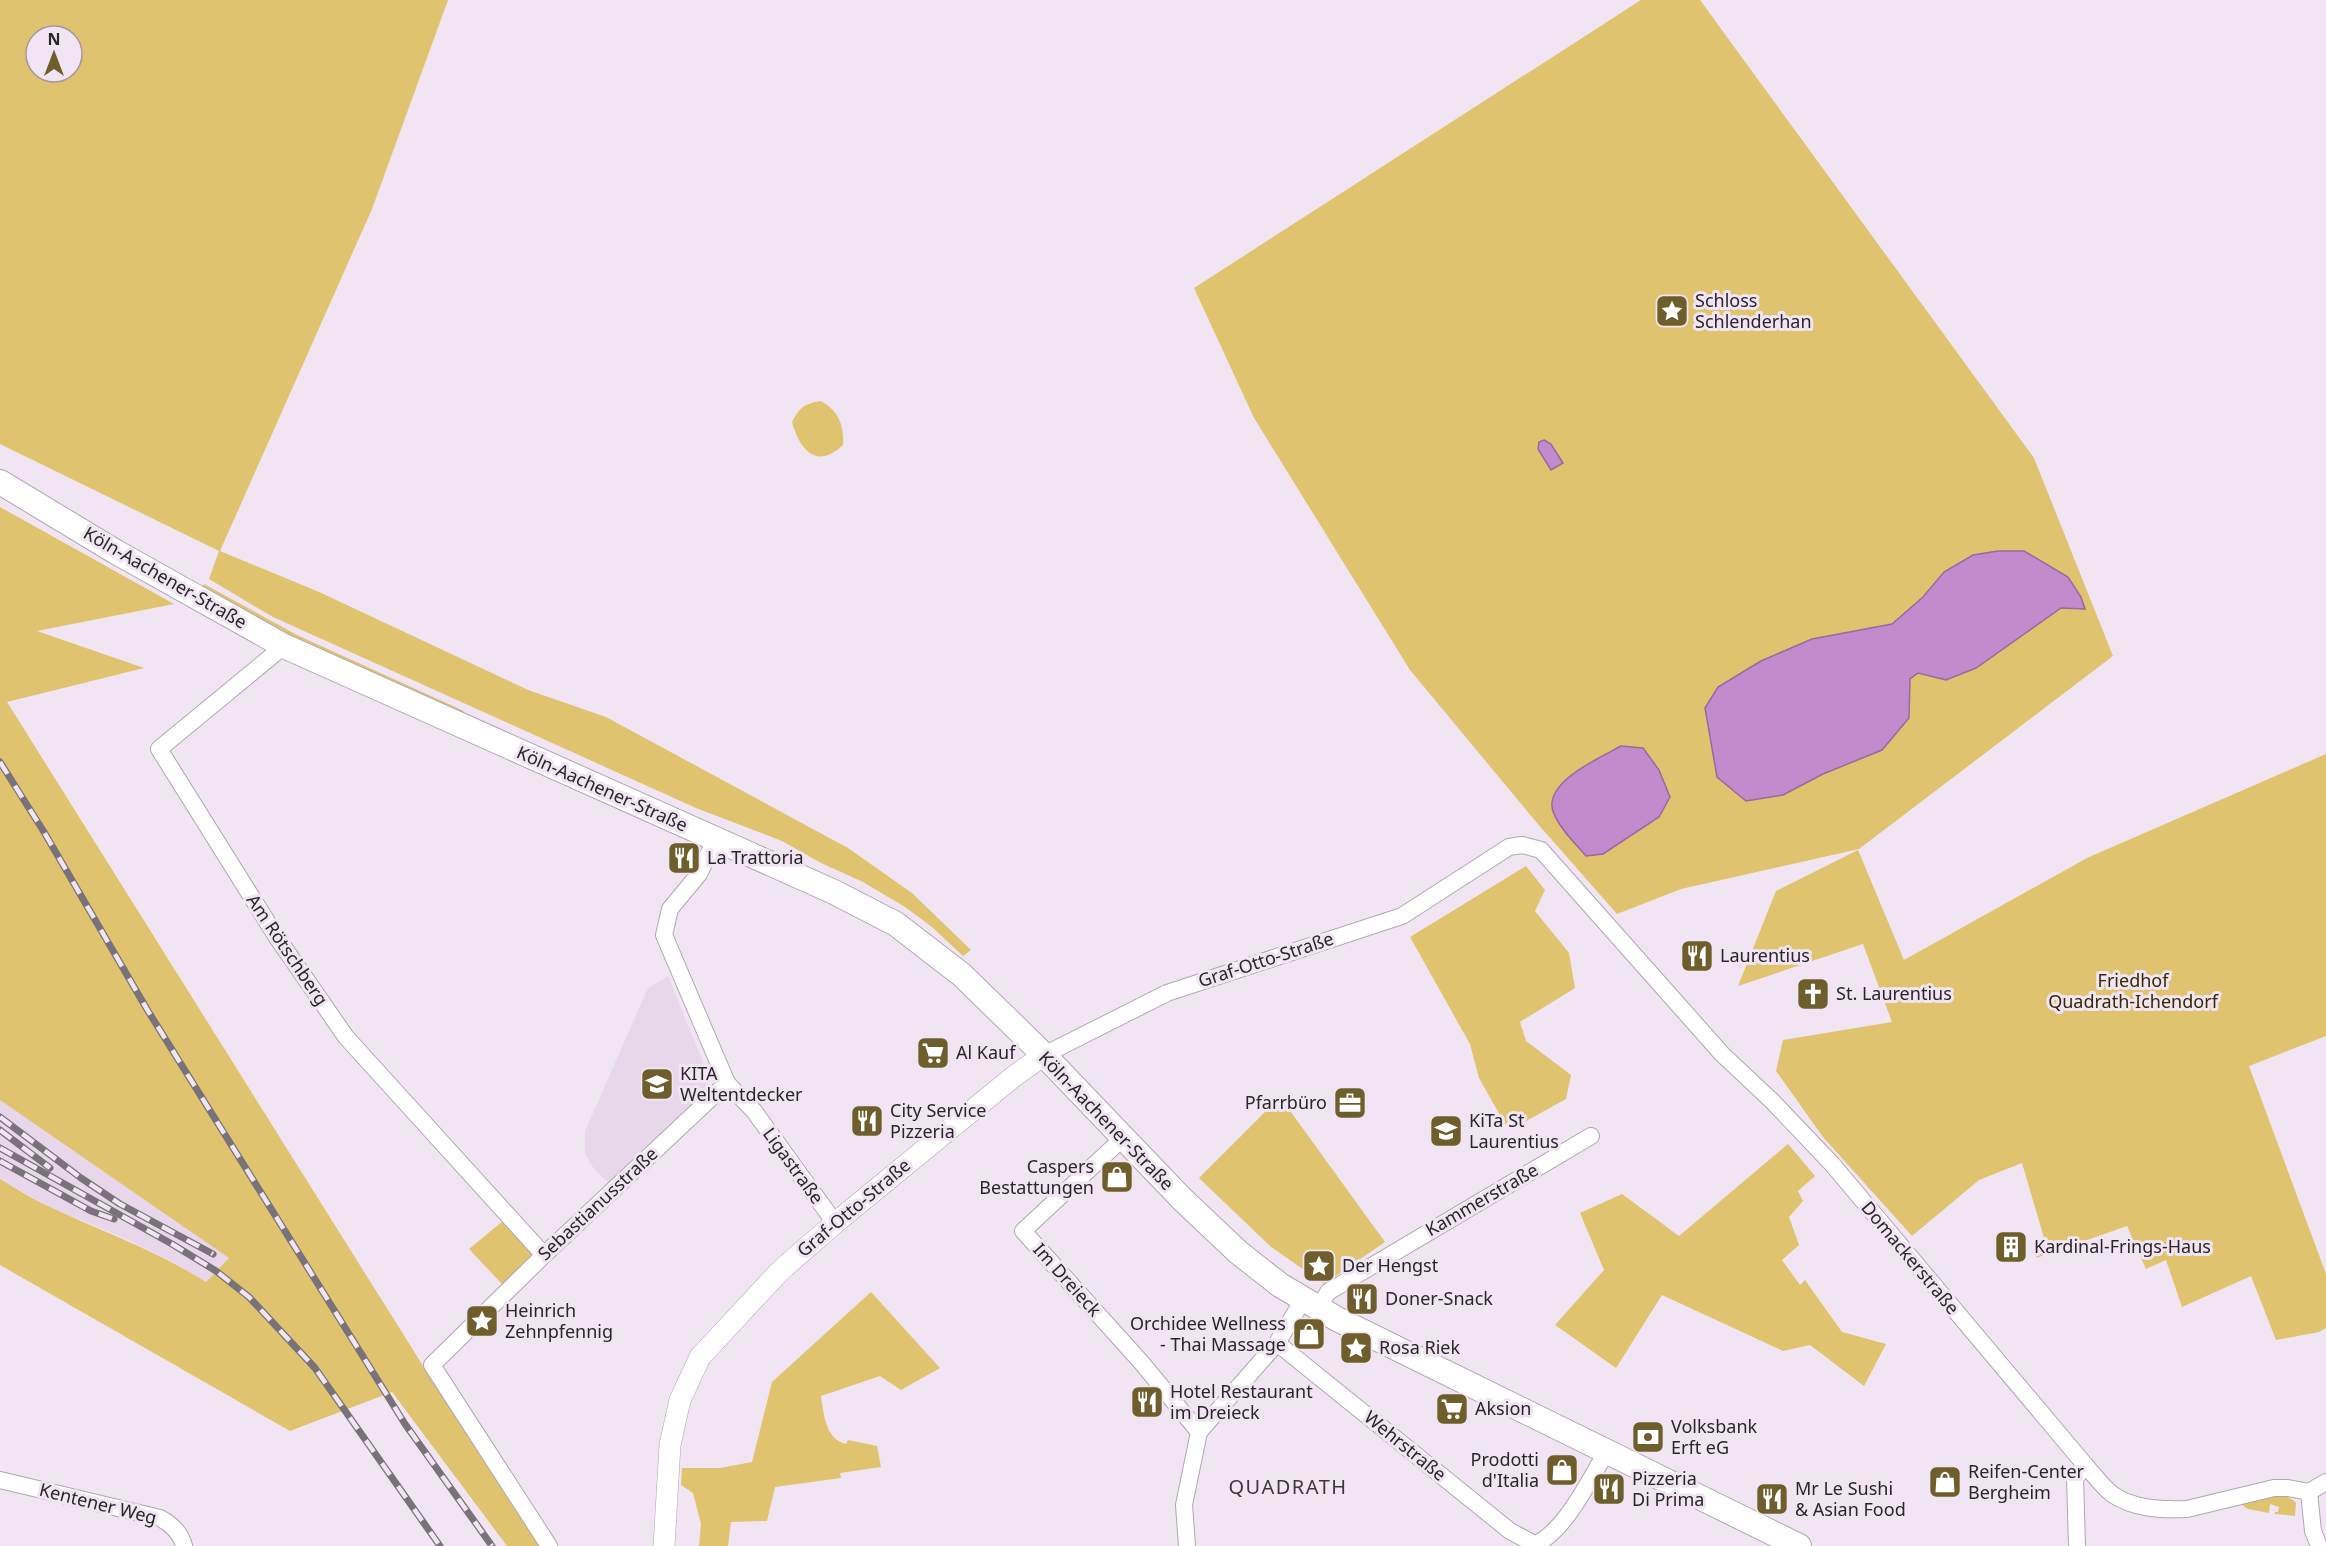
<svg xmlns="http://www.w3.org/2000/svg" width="2326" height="1546" font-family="'Noto Sans',sans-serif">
<rect width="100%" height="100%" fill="#f1e5f3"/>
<g fill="#e8d7eb">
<polygon points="668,976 710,1079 707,1090 609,1183 594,1169 585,1154 585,1131 648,988"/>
<polygon points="0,1100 100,1167 229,1258 206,1282 175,1263 122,1237 51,1208 0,1179"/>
</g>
<g fill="#dfc36e" fill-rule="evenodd">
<path d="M0,0H448L372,209L220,551L319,592L528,690L606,717L848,848L912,893L971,950L963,956L932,927L905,907L863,882L821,863L782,841L696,808L273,617L209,579L219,551L0,444ZM36,36H72V72H36Z"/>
<polygon points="1641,0 1700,0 2034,458 2113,656 1859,849 1681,889 1617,914 1537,823 1410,670 1254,418 1194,288"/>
<path d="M821,401C839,411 844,426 843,445C816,470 800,450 792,422C799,408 805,403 821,401Z"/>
<path d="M0,507L174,604L37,631L144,668L7,702L430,1377L543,1546H507L392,1392L290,1431L0,1265V1179C17,1189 34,1200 52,1208C104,1232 157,1251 206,1282L229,1258L0,1100Z"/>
<polygon points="204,584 297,635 464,711 461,715 300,644 202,589"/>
<polygon points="2326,754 2326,1036 2249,1066 2326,1274 2326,1328 2319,1332 2276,1340 2251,1276 2182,1307 2166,1260 2146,1269 2127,1226 2036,1258 2045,1241 2022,1163 1979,1180 1912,1236 1823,1137 1776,1071 1783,1040 1892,1022 1863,944 1738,986 1776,891 1858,850 1904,960 2087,858"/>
<polygon points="1526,866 1545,890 1535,911 1569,953 1575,988 1520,1022 1526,1041 1571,1075 1566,1099 1517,1126 1505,1124 1479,1078 1470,1044 1410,937"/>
<polygon points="1280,1097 1385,1242 1324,1284 1270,1246 1199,1178"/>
<polygon points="1788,1144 1815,1176 1798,1191 1803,1201 1789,1217 1799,1245 1782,1260 1800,1285 1805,1280 1842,1332 1886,1344 1864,1386 1810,1345 1783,1351 1662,1295 1616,1368 1555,1325 1604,1270 1580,1213 1622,1194 1679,1236"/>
<polygon points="503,1221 536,1255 502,1284 469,1249"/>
<path d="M871,1292L940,1368L901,1390L880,1376L821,1396C824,1414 825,1439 846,1444L848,1440L877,1446L881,1467L840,1473L841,1478L775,1487L767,1521L731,1522L728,1546H699L701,1524L693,1493L681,1485L682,1468H720L752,1462L772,1382Z"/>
<path d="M2262,1496C2275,1496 2287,1493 2296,1503L2295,1516L2275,1514V1512H2278L2279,1507L2270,1504L2269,1513L2248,1509L2239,1503Z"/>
</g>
<g fill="#c38ace" stroke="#956c9d" stroke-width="1.5">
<polygon points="1544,440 1551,444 1563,463 1551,470 1538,449 1539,442"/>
<polygon points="1998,551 2024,551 2068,577 2081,597 2085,609 2061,608 1976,668 1946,680 1918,673 1910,679 1909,718 1882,750 1823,774 1783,795 1746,801 1717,777 1705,708 1718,687 1761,661 1812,639 1892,624 1923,597 1944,572 1973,555"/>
<path d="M1621,746L1643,748L1659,770L1670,797L1659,817L1603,854L1586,856C1575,843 1561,830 1554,814C1540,783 1600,758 1621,746Z"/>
</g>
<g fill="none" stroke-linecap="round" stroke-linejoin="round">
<defs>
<g id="minor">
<polyline points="284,646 159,749 276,936 346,1037 544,1255"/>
<polyline points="715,840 699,874 670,909 664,935 727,1083 754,1111 835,1223"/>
<path d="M1044,1055L1167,993L1402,916L1509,847L1522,845L1541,850L1722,1054L1772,1101L1832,1164L2086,1466C2094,1475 2102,1486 2112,1494C2133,1509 2162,1510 2187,1509L2274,1488H2288L2309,1492L2313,1531L2319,1546"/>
<polyline points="1123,1138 1023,1231 1141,1362 1199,1432"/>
<polyline points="1318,1309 1328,1292 1591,1136"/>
<polyline points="1277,1343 1510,1531 1538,1546"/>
<path d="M0,1480L160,1518C171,1524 181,1533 184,1546"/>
<polyline points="2309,1492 2326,1482"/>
<polyline points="549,1546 432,1365 544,1255 727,1083"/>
<polyline points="1187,1546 1184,1505 1199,1432 1277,1343 1303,1300"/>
<path d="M1532,1546C1565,1533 1589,1480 1607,1451"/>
<polyline points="2077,1546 2075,1478 2086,1466"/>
</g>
<polyline id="tertiary" points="664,1546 670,1445 680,1400 700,1357 780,1271 835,1223 1013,1077 1044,1055"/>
<polyline id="secondary" points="0,482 116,552 284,646 834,892 896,924 962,975 1044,1055 1182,1199 1238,1252 1280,1285 1337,1319 1799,1546"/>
</defs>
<use href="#minor" stroke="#b1a6b3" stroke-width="18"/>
<use href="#tertiary" stroke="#b1a6b3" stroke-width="22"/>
<use href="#secondary" stroke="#b1a6b3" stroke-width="26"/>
<use href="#minor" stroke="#fff" stroke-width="16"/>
<use href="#tertiary" stroke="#fff" stroke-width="21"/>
<use href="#secondary" stroke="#fff" stroke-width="24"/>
<defs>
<g id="rail">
<polyline points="0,762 44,832 148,1011 405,1424 492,1546"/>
<polyline points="0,1117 81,1178 120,1204 213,1254"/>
<polyline points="0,1130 50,1168"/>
<polyline points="0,1148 172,1244 216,1271 249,1297 315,1368 440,1546"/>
<polyline points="0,1161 91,1211 114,1219"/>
</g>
</defs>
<use href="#rail" stroke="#79727a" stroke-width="7"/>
<use href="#rail" stroke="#f1e5f3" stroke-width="4.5" stroke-dasharray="14" stroke-linecap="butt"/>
</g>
<defs>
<symbol id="sight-square" viewBox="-11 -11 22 22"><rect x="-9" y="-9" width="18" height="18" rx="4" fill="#6e5e2c" stroke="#f1e5f3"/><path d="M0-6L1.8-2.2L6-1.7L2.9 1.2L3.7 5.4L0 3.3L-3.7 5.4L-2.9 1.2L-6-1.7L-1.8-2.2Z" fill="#fff"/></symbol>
<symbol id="restaurant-square" viewBox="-11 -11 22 22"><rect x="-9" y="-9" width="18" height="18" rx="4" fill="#6e5e2c" stroke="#f1e5f3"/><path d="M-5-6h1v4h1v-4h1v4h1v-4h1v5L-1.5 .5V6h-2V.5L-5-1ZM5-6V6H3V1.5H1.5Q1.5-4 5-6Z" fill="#fff"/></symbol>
<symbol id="church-square" viewBox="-11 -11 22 22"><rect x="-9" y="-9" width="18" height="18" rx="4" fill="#6e5e2c" stroke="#f1e5f3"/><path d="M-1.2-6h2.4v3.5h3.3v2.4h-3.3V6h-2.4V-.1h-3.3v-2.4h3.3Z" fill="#fff"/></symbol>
<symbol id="supermarket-square" viewBox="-11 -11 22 22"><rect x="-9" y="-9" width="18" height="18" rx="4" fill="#6e5e2c" stroke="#f1e5f3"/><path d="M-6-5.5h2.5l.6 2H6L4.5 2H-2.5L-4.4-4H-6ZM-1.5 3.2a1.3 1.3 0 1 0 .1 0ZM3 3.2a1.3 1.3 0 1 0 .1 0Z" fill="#fff"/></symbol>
<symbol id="school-square" viewBox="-11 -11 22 22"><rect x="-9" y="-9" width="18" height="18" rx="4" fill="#6e5e2c" stroke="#f1e5f3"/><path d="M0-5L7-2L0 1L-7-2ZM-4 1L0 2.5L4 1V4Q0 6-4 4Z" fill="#fff"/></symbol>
<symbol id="office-square" viewBox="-11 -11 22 22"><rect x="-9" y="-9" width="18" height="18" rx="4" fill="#6e5e2c" stroke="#f1e5f3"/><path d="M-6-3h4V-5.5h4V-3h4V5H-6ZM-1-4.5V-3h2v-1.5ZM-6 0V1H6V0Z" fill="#fff"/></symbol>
<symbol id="shop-square" viewBox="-11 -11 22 22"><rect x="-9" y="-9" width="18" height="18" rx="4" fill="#6e5e2c" stroke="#f1e5f3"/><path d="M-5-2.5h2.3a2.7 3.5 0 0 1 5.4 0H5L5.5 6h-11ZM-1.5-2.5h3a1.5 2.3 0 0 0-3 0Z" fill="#fff"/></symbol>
<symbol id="building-square" viewBox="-11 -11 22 22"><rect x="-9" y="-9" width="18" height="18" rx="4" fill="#6e5e2c" stroke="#f1e5f3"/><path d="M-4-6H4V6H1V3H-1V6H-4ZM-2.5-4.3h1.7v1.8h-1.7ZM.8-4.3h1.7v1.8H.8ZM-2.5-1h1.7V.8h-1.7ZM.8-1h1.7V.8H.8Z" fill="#fff"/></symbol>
<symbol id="bank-square" viewBox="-11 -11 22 22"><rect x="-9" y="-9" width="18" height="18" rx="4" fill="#6e5e2c" stroke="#f1e5f3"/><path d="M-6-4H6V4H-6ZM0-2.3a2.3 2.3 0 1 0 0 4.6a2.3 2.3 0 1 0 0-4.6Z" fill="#fff"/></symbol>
</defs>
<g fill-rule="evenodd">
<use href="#sight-square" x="1653" y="292" width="38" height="38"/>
<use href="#restaurant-square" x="665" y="839" width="38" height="38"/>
<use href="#restaurant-square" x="1678" y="937" width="38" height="38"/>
<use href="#church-square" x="1794" y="975" width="38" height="38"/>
<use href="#supermarket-square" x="914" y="1034" width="38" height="38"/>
<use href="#school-square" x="638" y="1065" width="38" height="38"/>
<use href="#office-square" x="1331" y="1084" width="38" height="38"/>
<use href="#restaurant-square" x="848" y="1102" width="38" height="38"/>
<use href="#school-square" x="1427" y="1112" width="38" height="38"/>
<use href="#shop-square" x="1098" y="1158" width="38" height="38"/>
<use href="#building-square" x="1992" y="1228" width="38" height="38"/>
<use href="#sight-square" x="1300" y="1247" width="38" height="38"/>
<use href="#restaurant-square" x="1343" y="1280" width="38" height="38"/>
<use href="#sight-square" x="463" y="1302" width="38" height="38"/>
<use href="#shop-square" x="1290" y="1315" width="38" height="38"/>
<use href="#sight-square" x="1337" y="1329" width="38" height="38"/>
<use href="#restaurant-square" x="1128" y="1383" width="38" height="38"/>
<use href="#supermarket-square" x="1433" y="1390" width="38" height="38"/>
<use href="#bank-square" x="1629" y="1418" width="38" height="38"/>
<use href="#shop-square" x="1543" y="1451" width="38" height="38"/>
<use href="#shop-square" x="1926" y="1463" width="38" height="38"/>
<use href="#restaurant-square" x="1590" y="1470" width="38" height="38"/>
<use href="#restaurant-square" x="1753" y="1480" width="38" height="38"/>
</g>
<g text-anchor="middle" stroke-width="6" stroke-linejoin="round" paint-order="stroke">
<g font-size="18" fill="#29252a" stroke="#f1e5f3" text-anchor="start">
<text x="1695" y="307">Schloss<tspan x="1695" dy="21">Schlenderhan</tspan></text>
<text x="707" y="864">La Trattoria</text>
<text x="1720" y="962">Laurentius</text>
<text x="1836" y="1000">St. Laurentius</text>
<text x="956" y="1059">Al Kauf</text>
<text x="680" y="1080">KITA<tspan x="680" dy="21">Weltentdecker</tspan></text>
<text x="1327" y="1109" text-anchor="end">Pfarrbüro</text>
<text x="890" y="1117">City Service<tspan x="890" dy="21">Pizzeria</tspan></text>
<text x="1469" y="1127">KiTa St<tspan x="1469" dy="21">Laurentius</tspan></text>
<text x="1094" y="1173" text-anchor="end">Caspers<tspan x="1094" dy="21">Bestattungen</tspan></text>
<text x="2034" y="1253">Kardinal-Frings-Haus</text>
<text x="1342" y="1272">Der Hengst</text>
<text x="1385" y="1305">Doner-Snack</text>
<text x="505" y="1317">Heinrich<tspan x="505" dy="21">Zehnpfennig</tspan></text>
<text x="1286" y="1330" text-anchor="end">Orchidee Wellness<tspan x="1286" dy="21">- Thai Massage</tspan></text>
<text x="1379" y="1354">Rosa Riek</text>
<text x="1170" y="1398">Hotel Restaurant<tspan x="1170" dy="21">im Dreieck</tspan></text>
<text x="1475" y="1415">Aksion</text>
<text x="1671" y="1433">Volksbank<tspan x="1671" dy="21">Erft eG</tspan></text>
<text x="1539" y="1466" text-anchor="end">Prodotti<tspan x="1539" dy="21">d'Italia</tspan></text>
<text x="1968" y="1478">Reifen-Center<tspan x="1968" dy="21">Bergheim</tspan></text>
<text x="1632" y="1485">Pizzeria<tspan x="1632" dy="21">Di Prima</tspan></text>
<text x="1795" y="1495">Mr Le Sushi<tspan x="1795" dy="21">&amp; Asian Food</tspan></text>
</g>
<g font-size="18" fill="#29252a" stroke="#f1e5f3">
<text transform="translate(165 578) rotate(30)" y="6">Köln-Aachener-Straße</text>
<text transform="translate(602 789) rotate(24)" y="6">Köln-Aachener-Straße</text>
<text transform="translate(287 950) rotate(56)" y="6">Am Rötschberg</text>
<text transform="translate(1266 960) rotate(-18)" y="6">Graf-Otto-Straße</text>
<text transform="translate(1106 1121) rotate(46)" y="6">Köln-Aachener-Straße</text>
<text transform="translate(793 1166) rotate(54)" y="6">Ligastraße</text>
<text transform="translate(1482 1200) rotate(-30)" y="6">Kammerstraße</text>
<text transform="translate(598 1204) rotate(-43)" y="6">Sebastianusstraße</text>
<text transform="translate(854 1208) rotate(-40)" y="6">Graf-Otto-Straße</text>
<text transform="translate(1910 1258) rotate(50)" y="6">Domackerstraße</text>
<text transform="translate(1067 1280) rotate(48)" y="6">Im Dreieck</text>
<text transform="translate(1405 1446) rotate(39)" y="6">Wehrstraße</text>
<text transform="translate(98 1504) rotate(14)" y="6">Kentener Weg</text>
</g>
<g font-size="18" fill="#352a01" stroke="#f1e5f3">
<text x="2133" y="987">Friedhof<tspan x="2133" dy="21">Quadrath-Ichendorf</tspan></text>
</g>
<g font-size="20" letter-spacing="1.5" fill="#3f3640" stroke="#f1e5f3">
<text x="1288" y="1494">QUADRATH</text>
</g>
</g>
<g transform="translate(54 54)"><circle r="28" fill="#f1e5f3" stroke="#a198a3" stroke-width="1.5"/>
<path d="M0-4.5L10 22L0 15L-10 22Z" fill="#6e5e2c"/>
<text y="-9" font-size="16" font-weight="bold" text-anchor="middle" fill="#29252a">N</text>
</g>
</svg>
